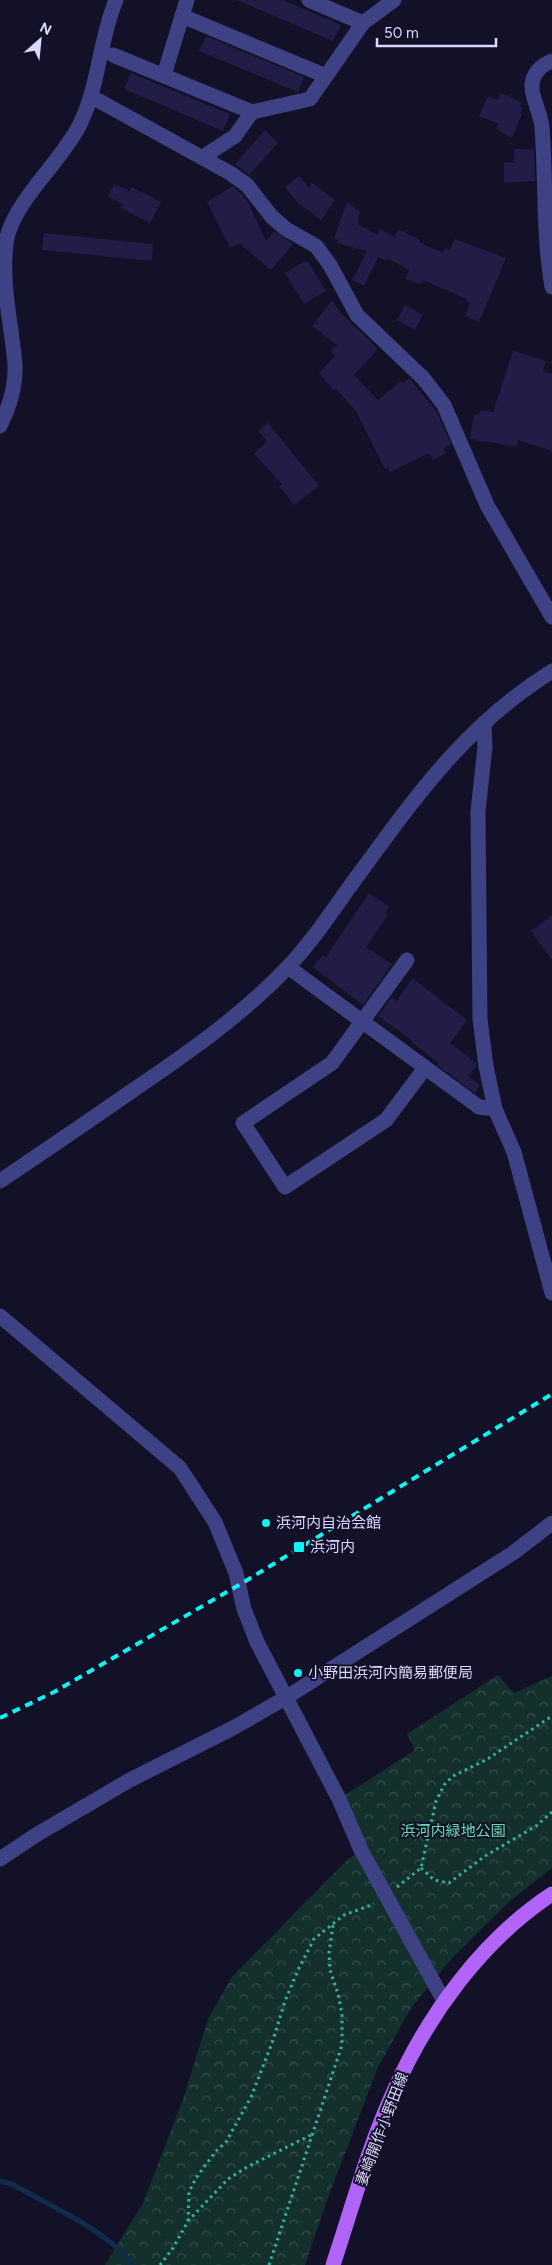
<svg xmlns="http://www.w3.org/2000/svg" width="552" height="2265" font-family="Figtree,'Noto Sans JP',sans-serif">
<defs>
<pattern id="park-crowns" width="20" height="18" patternUnits="userSpaceOnUse" patternTransform="scale(1.25)"><rect width="20" height="18" fill="#14302d"/><path d="M2 6a3 3 0 1 1 6 0M12 15a3 3 0 1 1 6 0" fill="none" stroke="#364d4c"/></pattern>
</defs>
<rect width="100%" height="100%" fill="#121127"/>
<polygon fill="url(#park-crowns)" points="498,1675 514,1693 552,1676 552,1868 509,1902 453,1957 411,2008 378,2067 328,2198 305,2265 105,2265 143,2203 183,2099 208,2019 232,1977 347,1860 361,1850 339,1799 415,1750 407,1734"/>
<g fill="none" stroke-linecap="round" stroke-linejoin="round">
<path stroke="#112c4b" stroke-width="5" d="M0,2181L12,2184C50,2206 107,2230 133,2265"/>
</g>
<g fill="#221d47">
<polygon points="237,0 283,0 341,25 333,41"/>
<polygon points="206,36 304,77 298,92 199,51"/>
<polygon points="131,73 230,114 223,131 124,89"/>
<polygon points="500,93 522,102 520,106 523,108 520,113 522,114 512,138 496,129 499,124 479,116 488,96 498,100"/>
<polygon points="265,130 278,143 249,175 235,164"/>
<polygon points="514,149 534,149 535,181 504,183 504,162 514,163"/>
<polygon points="299,176 309,188 312,183 335,200 321,220 298,203 285,187"/>
<polygon points="114,184 130,191 132,187 161,202 150,223 121,208 123,204 108,197"/>
<polygon points="233,186 247,200 266,241 274,231 293,244 271,270 239,243 230,248 207,202"/>
<polygon points="347,202 360,212 357,224 378,235 380,229 394,237 398,230 404,232 420,240 419,242 443,253 445,248 450,250 455,239 506,258 479,322 465,316 470,303 466,301 467,299 423,280 421,284 405,279 409,270 387,258 386,261 378,257 364,286 352,280 367,251 337,243 338,240 334,238"/>
<polygon points="44,233 153,244 152,261 42,250"/>
<polygon points="303,262 308,262 326,291 304,304 285,273"/>
<polygon points="332,300 339,311 378,349 354,375 378,400 401,381 403,383 409,378 437,412 451,444 443,448 446,453 433,460 429,453 390,472 388,468 385,469 356,411 336,389 334,391 319,373 335,356 330,351 337,345 312,326"/>
<polygon points="405,305 423,315 415,330 397,320"/>
<polygon points="513,351 546,361 543,371 552,374 552,451 518,440 517,447 470,439 474,414 479,415 480,410 493,412"/>
<polygon points="268,423 319,486 294,505 279,486 282,484 254,454 267,441 258,431"/>
<polygon points="369,893 389,907 385,913 388,915 366,947 392,964 363,1005 313,967 323,955 326,957"/>
<polygon points="552,915 552,960 531,931"/>
<polygon points="412,978 467,1020 450,1043 476,1063 476,1066 468,1076 480,1085 475,1093 437,1065 439,1063 411,1042 413,1041 378,1016 392,997 397,1001"/>
</g>
<g fill="none" stroke-linecap="round" stroke-linejoin="round">
<g stroke="#35b4a0" stroke-width="3" stroke-dasharray="2.5 4" stroke-linecap="butt">
<polyline points="421,1868 434,1880 449,1883 485,1856 536,1826 552,1812"/>
<polyline points="397,1887 421,1868 436,1801 444,1785 453,1776 486,1760 552,1716"/>
<polyline points="188,2221 189,2192 196,2178 216,2151 226,2142 251,2097 272,2043 285,2001 298,1970 314,1939 344,1915 374,1904"/>
<polyline points="160,2265 173,2248 188,2221 228,2179 247,2167 311,2135"/>
<polyline points="269,2265 342,2045 342,2014 338,1994 330,1970 329,1953 333,1925"/>
</g>
<g stroke="#3e4284" stroke-width="15">
<polyline points="309,0 363,23"/>
<polyline points="182,16 326,76"/>
<polyline points="113,55 252,112"/>
<path d="M552,61C541,65 532,74 532,86C531,96 541,114 542,127C546,180 543,235 552,287"/>
<polyline points="164,75 187,0"/>
<polyline points="92,97 230,173 247,185 272,217 286,229 316,246 330,265 357,315 424,379 444,405 487,505 552,617"/>
<polyline points="203,157 235,136 252,112 310,99 363,23 394,0"/>
<path d="M0,426C9,408 16,385 15,364C11,320 0,281 7,237C18,197 60,163 79,126C99,87 99,41 116,0"/>
<polyline points="484,723 485,747 478,811 480,1019 486,1066 495,1109 514,1152 552,1293"/>
<polyline points="407,960 332,1063 243,1123 285,1187 386,1120 425,1068"/>
<polyline points="288,967 479,1107 495,1109"/>
<path d="M0,1181C43,1152 86,1123 129,1093C185,1055 240,1017 287,968C310,944 329,916 348,889C410,805 461,728 552,671"/>
<polyline points="0,1316 180,1468 215,1522 236,1573 244,1609 257,1642 339,1799 361,1850 444,2001"/>
<polyline points="0,1859 36,1835 128,1781 233,1728 287,1697 513,1553 552,1523"/>
</g>
<path stroke="#b264f8" stroke-width="15" d="M333,2265C352,2208 368,2148 393,2093C427,2016 481,1941 552,1894"/>
<polyline stroke="#0df4f5" stroke-width="4" stroke-dasharray="8 6" stroke-linecap="butt" points="0,1718 54,1692 239,1585 552,1394"/>
</g>
<g fill="#0df4f5" stroke="#121127" stroke-width="2">
<circle cx="266" cy="1523" r="5"/>
<rect x="293" y="1541" width="12" height="12" rx="2.5"/>
<circle cx="298" cy="1673" r="5"/>
</g>
<g text-anchor="middle" stroke-width="4" stroke-linejoin="round" paint-order="stroke">
<g font-size="15" fill="#d9d8fd" stroke="#121127" text-anchor="start">
<text x="276" y="1528">浜河内自治会館</text>
<text x="310" y="1552">浜河内</text>
<text x="308" y="1678">小野田浜河内簡易郵便局</text>
</g>
<g font-size="15" fill="#66dbb2" stroke="#121127">
<text x="453" y="1836">浜河内緑地公園</text>
</g>
<g font-size="15" fill="#d9d8fd" stroke="#121127">
<text transform="translate(382 2129) rotate(-69)" y="5">妻崎開作小野田線</text>
</g>
</g>
<g transform="translate(40 40) rotate(27)" stroke="#121127" stroke-width="4" paint-order="stroke">
<path d="M0-4L9 19L0 12L-9 19Z" fill="#d9d8fd"/>
<text y="-8" font-size="14" font-weight="bold" text-anchor="middle" fill="#d9d8fd">N</text>
</g>
<path d="M377 38v8h119v-8" fill="none" stroke="#d9d8fd" stroke-width="2.5"/>
<text x="384" y="38" font-size="15" fill="#d9d8fd" stroke="#121127" stroke-width="4" paint-order="stroke">50 m</text>
</svg>
